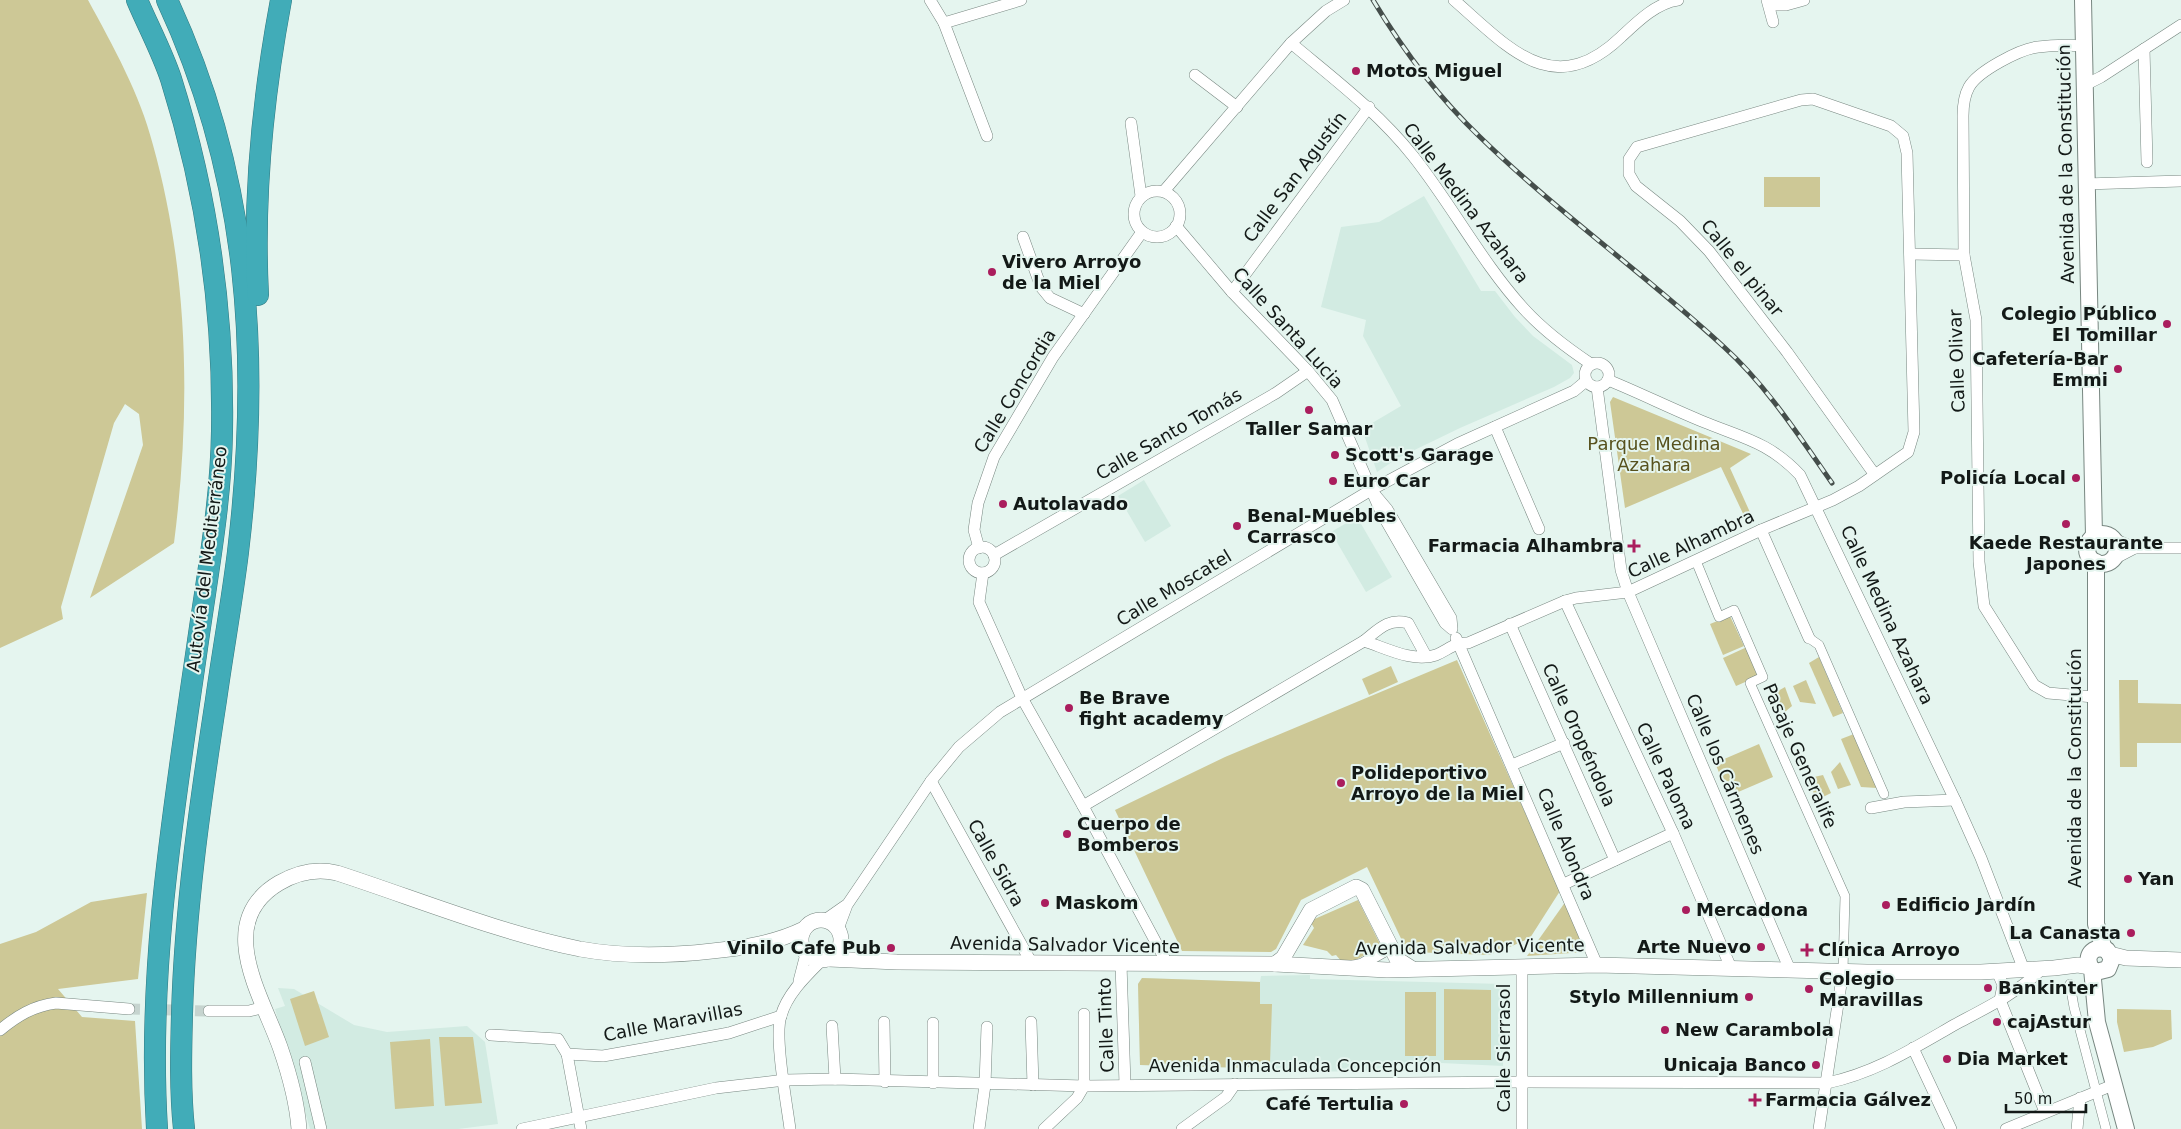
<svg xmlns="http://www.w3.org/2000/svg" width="2181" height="1129" font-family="'DejaVu Sans',sans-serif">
<rect width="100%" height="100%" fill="#e5f5ef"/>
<g fill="#d2ebe2">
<polygon points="1424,196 1481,291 1495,291 1515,317 1533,336 1572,365 1574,373 1570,378 1554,387 1460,428 1398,458 1377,472 1362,429 1401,406 1363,336 1366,320 1321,307 1341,227 1379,222"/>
<polygon points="1144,480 1171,526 1145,542 1118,496"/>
<polygon points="1357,517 1392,577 1366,592 1331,532"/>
<polygon points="1310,975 1310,979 1503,984 1503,1066 1420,1062 1394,1065 1384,1071 1280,1072 1270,1064 1253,1064 1247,1068 1140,1065 1138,984 1142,978 1260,982 1261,976"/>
<polygon points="278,988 294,989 354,1025 387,1032 467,1026 485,1042 498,1124 458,1129 310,1129 275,1009 285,1006"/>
</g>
<g fill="#cdc896">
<path d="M0,0H88C113,46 140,94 153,145C189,274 191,410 174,543L90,598L143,445L139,414L125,404L114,423L61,607L63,619L0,648Z"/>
<rect x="1764" y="177" width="56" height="30"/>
<polygon points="1613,397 1751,454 1730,468 1753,519 1747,522 1721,467 1625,508 1610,402"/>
<polygon points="1730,616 1744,646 1723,655 1710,624"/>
<polygon points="1747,647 1759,676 1736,686 1723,658"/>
<polygon points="1819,657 1843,713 1833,717 1809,663"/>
<polygon points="1457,660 1560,891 1530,938 1512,946 1489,955 1412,952 1406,949 1367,867 1301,900 1276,949 1271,952 1182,951 1115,810 1225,757"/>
<polygon points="1391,666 1398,682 1369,695 1362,679"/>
<polygon points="1806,680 1816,704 1800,702 1793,686"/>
<polygon points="2119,680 2138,680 2138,703 2181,704 2181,743 2137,743 2137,767 2120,767"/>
<polygon points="1785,687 1792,706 1786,711 1781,722 1769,696"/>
<polygon points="1854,734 1877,788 1861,787 1841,739"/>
<polygon points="1759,744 1773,777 1729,796 1715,763"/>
<polygon points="1840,762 1851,785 1838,789 1831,772"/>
<polygon points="1804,773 1814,777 1823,775 1831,793 1817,800"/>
<polygon points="147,893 138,979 58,989 82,1017 135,1021 142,1129 0,1129 0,944 36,932 91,902"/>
<polygon points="1358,900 1381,946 1352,962 1342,962 1336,955 1332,956 1327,951 1303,945 1314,928 1310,921"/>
<polygon points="1566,901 1586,952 1527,956"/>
<polygon points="1142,978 1260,982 1260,1004 1272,1004 1270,1064 1253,1064 1247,1068 1140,1065 1138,984"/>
<polygon points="1444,989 1491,990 1491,1060 1444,1060"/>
<polygon points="314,991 329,1037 305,1046 290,999"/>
<rect x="1405" y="992" width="31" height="64"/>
<polygon points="2117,1009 2171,1010 2172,1039 2153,1047 2124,1052 2117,1022"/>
<polygon points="439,1037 473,1037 482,1103 445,1106"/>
<polygon points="430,1039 434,1106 395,1109 390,1042"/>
</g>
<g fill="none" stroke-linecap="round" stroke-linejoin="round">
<polyline stroke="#c6d4cf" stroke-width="11" stroke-dasharray="11 5.5" stroke-linecap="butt" points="129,1009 209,1011"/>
<defs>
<g id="pedestrian">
<polyline points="1696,561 1719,617 1734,610 1763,677 1750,683 1845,896 1843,971"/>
<polyline points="1809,638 1819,645 1884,794"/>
<polyline points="2070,984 2074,1007 2106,1129"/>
</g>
<g id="minor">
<polyline points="930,0 944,23 987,136"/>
<path d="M1454,0C1508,47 1553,102 1621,37C1637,22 1656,3 1678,0"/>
<polyline points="1767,0 1773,22"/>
<polyline points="1769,5 1786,5 1804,0"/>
<polyline points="944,23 1021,0"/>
<path d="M1291,43C1334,79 1378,112 1413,156C1452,205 1482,263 1524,309C1544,331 1567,348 1591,364"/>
<path d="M2084,46C2069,45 2053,45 2038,47C2020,49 1978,71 1969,87C1964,96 1963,107 1963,116L1964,255L1976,320L1979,562L1984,606L2034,685L2048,693L2094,697"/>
<polyline points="2144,49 2147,162"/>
<polyline points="1195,75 1237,107"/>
<polyline points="2085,85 2101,77 2181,25"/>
<polyline points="1131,123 1141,196"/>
<polyline points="2085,184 2181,181"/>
<polyline points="1164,191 1291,43 1326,11 1344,0"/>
<circle cx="1157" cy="214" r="23"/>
<polyline points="1176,226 1232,292 1308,371 1332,400 1381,512 1445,623 1452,629 1451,618 1387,509 1371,490"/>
<polyline points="1023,237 1041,287 1050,298 1084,314"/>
<polyline points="1910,254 1964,255"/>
<polyline points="1232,292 1369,107"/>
<circle cx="1597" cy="375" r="12"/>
<path d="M1608,380C1640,393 1672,409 1704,422C1743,438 1769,442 1800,475L1955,800L1981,858L2024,970"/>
<polyline points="1597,387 1621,570 1628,592 1790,970"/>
<polyline points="1495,427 1539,529"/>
<polyline points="1761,530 1809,638"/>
<polyline points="2114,539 2135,548 2181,548"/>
<circle cx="982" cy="560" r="13"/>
<polyline points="979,548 974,530 978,503 994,457 1053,357 1142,232"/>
<polyline points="994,555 1276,393 1308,371"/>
<polyline points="2114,559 2135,548"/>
<polyline points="983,573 979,602 1022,698 1083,806 1168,965"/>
<polyline points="1565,601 1673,833 1731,968"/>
<polyline points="1510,624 1615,860"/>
<polyline points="1456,638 1597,965"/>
<path d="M1426,656L1408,623C1388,618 1379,629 1364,641C1386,648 1413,663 1436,655C1448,650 1455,642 1468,643L1565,601L1576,598L1628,592L1761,530L1833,500L1859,486L1908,452L1914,432L1907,153L1903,136L1891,126L1813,99L1801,100L1637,147L1629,159V174L1636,186L1680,221L1709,251L1787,352L1875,475"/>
<polyline points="1512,765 1564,743"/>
<polyline points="931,781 1031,962"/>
<polyline points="1083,806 1364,641"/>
<polyline points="1871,808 1904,802 1955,800"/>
<polyline points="1564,884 1673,833"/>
<polyline points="825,920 845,906"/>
<polyline points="838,929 847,905 931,781 959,747 1000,712 1371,490 1457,444 1574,391 1586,381"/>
<polyline points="1121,964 1125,1084"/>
<polyline points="1353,966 1362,964 1390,948"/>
<polyline points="1997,971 2003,985 2000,1000 2045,1112"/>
<polyline points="799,981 806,954"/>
<polyline points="209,1011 249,1011 265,1007"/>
<polyline points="884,1022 885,1082"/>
<polyline points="1031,1022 1033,1085"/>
<polyline points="933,1023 933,1083"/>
<polyline points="832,1026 835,1079"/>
<path d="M0,1030C17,1016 33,1006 56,1003L129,1009"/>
<polyline points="491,1035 558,1039 567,1054 581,1129"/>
<polyline points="1913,1048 1951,1129"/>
<polyline points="567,1054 603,1056 648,1048 729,1033 781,1016"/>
<polyline points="305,1062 321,1129"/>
<path d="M522,1129L716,1088L785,1080L835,1079L1084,1086L1521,1082L1827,1083C1875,1073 1914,1048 1956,1024C1986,1008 2017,993 2042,969"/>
<path d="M790,1129C787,1105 774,1036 781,1016C787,994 806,976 822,960"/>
<polyline points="979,1129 985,1085 987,1027"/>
<polyline points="1044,1129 1077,1098 1084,1086 1084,1014"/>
<polyline points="1182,1129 1226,1097 1235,1084"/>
<polyline points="1522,1129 1522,966"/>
<polyline points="1819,1129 1843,971"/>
<polyline points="2006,1129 2113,1085"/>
<polyline points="2077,1129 2080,1098"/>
</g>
<g id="tertiary">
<circle cx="821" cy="940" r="20"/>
<polyline points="2110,954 2126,958 2181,960"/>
<polyline points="829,959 897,962 1275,964 1387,970 1597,965 1867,972 1981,972 2054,968 2078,965 2090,967"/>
<polyline points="1275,964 1283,958 1311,910 1356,887 1362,890 1397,959 1411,968"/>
<path d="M299,1129C297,1101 289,1073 280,1047C262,996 213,922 279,883C298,872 316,868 337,873C417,899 497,932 580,949C624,957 668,956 712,951C744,948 775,943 804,929"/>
</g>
<g id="secondary">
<polyline points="2083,0 2094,536"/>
<circle cx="2102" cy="549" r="15"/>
<polyline points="2096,562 2096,924 2104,949"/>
<path d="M2092,969L2096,972L2108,969L2112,959L2107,950C2093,944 2083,957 2092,969L2097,1022L2126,1129"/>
</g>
<g id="motorway">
<path d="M137,0C148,26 162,52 171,79C207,193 224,312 222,431C221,504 207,576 197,648C174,808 147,967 157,1129"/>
<path d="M167,0C250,178 261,359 238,552C232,601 223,650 216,700C200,804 185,909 182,1014C181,1052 180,1091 184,1129"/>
<path d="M258,295C253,198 263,96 281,0"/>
</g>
</defs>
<use href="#pedestrian" stroke="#788781" stroke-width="10"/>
<use href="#minor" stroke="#788781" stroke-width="12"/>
<use href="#tertiary" stroke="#788781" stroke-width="16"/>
<use href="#secondary" stroke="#788781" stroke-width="18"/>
<use href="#motorway" stroke="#317980" stroke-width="22"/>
<use href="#pedestrian" stroke="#fff" stroke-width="9"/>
<use href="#minor" stroke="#fff" stroke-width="11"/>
<use href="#tertiary" stroke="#fff" stroke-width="15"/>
<use href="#secondary" stroke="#fff" stroke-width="16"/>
<use href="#motorway" stroke="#41acb8" stroke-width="21"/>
<defs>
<path id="rail" d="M1373,0C1403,50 1438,97 1480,137C1557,212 1645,274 1724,347C1767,386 1799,436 1832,483"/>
</defs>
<use href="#rail" stroke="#454e4b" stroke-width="5"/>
<use href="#rail" stroke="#e5f5ef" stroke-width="3" stroke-dasharray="9" stroke-linecap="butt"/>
</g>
<g fill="#aa1d5d" stroke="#e5f5ef" stroke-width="2">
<circle cx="1356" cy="71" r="5"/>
<circle cx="992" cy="272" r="5"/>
<circle cx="2167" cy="324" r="5"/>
<circle cx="2118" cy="369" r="5"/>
<circle cx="1309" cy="410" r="5"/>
<circle cx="1335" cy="455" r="5"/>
<circle cx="2076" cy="478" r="5"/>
<circle cx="1333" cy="481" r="5"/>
<circle cx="1003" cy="504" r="5"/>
<circle cx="2066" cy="524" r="5"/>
<circle cx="1237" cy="526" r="5"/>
<path d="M1631.5 538.5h5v5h5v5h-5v5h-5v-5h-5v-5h5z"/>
<circle cx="1069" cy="708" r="5"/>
<circle cx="1341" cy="783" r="5"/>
<circle cx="1067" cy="834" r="5"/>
<circle cx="2128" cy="879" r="5"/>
<circle cx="1045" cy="903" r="5"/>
<circle cx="1886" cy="905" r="5"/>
<circle cx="1686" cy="910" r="5"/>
<circle cx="2131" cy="933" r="5"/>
<circle cx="1761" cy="947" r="5"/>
<circle cx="891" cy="948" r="5"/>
<path d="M1804.5 942.5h5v5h5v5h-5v5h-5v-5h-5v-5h5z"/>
<circle cx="1988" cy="988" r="5"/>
<circle cx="1809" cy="989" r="5"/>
<circle cx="1749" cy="997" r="5"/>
<circle cx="1997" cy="1022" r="5"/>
<circle cx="1665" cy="1030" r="5"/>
<circle cx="1947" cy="1059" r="5"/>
<circle cx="1816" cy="1065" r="5"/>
<path d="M1752.5 1092.5h5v5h5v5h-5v5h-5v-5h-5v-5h5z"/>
<circle cx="1404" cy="1104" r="5"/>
</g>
<g text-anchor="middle" stroke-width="4" stroke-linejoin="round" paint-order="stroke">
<g font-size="18" font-weight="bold" fill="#131917" stroke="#e5f5ef" text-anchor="start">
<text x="1366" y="77">Motos Miguel</text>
<text x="1002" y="268">Vivero Arroyo<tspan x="1002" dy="21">de la Miel</tspan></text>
<text x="2157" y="320" text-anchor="end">Colegio Público<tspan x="2157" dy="21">El Tomillar</tspan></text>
<text x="2108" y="365" text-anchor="end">Cafetería-Bar<tspan x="2108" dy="21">Emmi</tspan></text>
<text x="1309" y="435" text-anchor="middle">Taller Samar</text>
<text x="1345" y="461">Scott's Garage</text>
<text x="2066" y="484" text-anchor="end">Policía Local</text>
<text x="1343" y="487">Euro Car</text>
<text x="1013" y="510">Autolavado</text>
<text x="1247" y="522">Benal-Muebles<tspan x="1247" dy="21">Carrasco</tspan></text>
<text x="2066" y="549" text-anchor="middle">Kaede Restaurante<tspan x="2066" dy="21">Japones</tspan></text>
<text x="1624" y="552" text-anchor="end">Farmacia Alhambra</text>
<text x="1079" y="704">Be Brave<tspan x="1079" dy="21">fight academy</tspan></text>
<text x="1351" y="779">Polideportivo<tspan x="1351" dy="21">Arroyo de la Miel</tspan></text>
<text x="1077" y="830">Cuerpo de<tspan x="1077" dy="21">Bomberos</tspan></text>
<text x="2138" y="885">Yan</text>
<text x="1055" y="909">Maskom</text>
<text x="1896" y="911">Edificio Jardín</text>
<text x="1696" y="916">Mercadona</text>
<text x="2121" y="939" text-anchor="end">La Canasta</text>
<text x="1751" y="953" text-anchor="end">Arte Nuevo</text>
<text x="881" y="954" text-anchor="end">Vinilo Cafe Pub</text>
<text x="1818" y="956">Clínica Arroyo</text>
<text x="1819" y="985">Colegio<tspan x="1819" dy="21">Maravillas</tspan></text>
<text x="1998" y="994">Bankinter</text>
<text x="1739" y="1003" text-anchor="end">Stylo Millennium</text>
<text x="2007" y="1028">cajAstur</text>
<text x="1675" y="1036">New Carambola</text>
<text x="1957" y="1065">Dia Market</text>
<text x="1806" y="1071" text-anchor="end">Unicaja Banco</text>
<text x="1765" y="1106">Farmacia Gálvez</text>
<text x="1394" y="1110" text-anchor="end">Café Tertulia</text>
</g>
<g font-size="18" fill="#131917" stroke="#e5f5ef">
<text transform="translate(2066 164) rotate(-91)" y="6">Avenida de la Constitución</text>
<text transform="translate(1295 177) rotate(-53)" y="6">Calle San Agustín</text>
<text transform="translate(1466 203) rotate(53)" y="6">Calle Medina Azahara</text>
<text transform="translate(1742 268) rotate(51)" y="6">Calle el pinar</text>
<text transform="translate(1288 328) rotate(48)" y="6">Calle Santa Lucia</text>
<text transform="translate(1957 361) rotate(-92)" y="6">Calle Olivar</text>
<text transform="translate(1015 391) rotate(-59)" y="6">Calle Concordia</text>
<text transform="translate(1169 434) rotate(-30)" y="6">Calle Santo Tomás</text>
<text transform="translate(1691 544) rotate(-25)" y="6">Calle Alhambra</text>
<text transform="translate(207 559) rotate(-83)" y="6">Autovía del Mediterráneo</text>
<text transform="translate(1174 588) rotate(-31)" y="6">Calle Moscatel</text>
<text transform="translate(1887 615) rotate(65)" y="6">Calle Medina Azahara</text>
<text transform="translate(1579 735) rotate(66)" y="6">Calle Oropéndola</text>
<text transform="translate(1800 756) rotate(66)" y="6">Pasaje Generalife</text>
<text transform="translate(2075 768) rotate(-90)" y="6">Avenida de la Constitución</text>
<text transform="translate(1725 774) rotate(67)" y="6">Calle los Cármenes</text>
<text transform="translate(1666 776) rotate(65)" y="6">Calle Paloma</text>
<text transform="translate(1566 844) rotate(67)" y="6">Calle Alondra</text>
<text transform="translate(996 863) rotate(61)" y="6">Calle Sidra</text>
<text transform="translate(1065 945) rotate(1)" y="6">Avenida Salvador Vicente</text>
<text transform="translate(1470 947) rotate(-1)" y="6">Avenida Salvador Vicente</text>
<text transform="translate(673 1022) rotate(-11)" y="6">Calle Maravillas</text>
<text transform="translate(1106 1025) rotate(-92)" y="6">Calle Tinto</text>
<text transform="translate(1504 1048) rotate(-90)" y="6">Calle Sierrasol</text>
<text x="1295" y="1072">Avenida Inmaculada Concepción</text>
</g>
<g font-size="18" fill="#57511d" stroke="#e5f5ef">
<text x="1654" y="450">Parque Medina<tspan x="1654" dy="21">Azahara</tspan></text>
</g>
</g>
<path d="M2006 1104v8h80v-8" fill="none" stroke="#131917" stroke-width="2.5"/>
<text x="2014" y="1104" font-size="15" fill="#131917" stroke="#e5f5ef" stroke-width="4" paint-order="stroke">50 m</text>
</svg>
